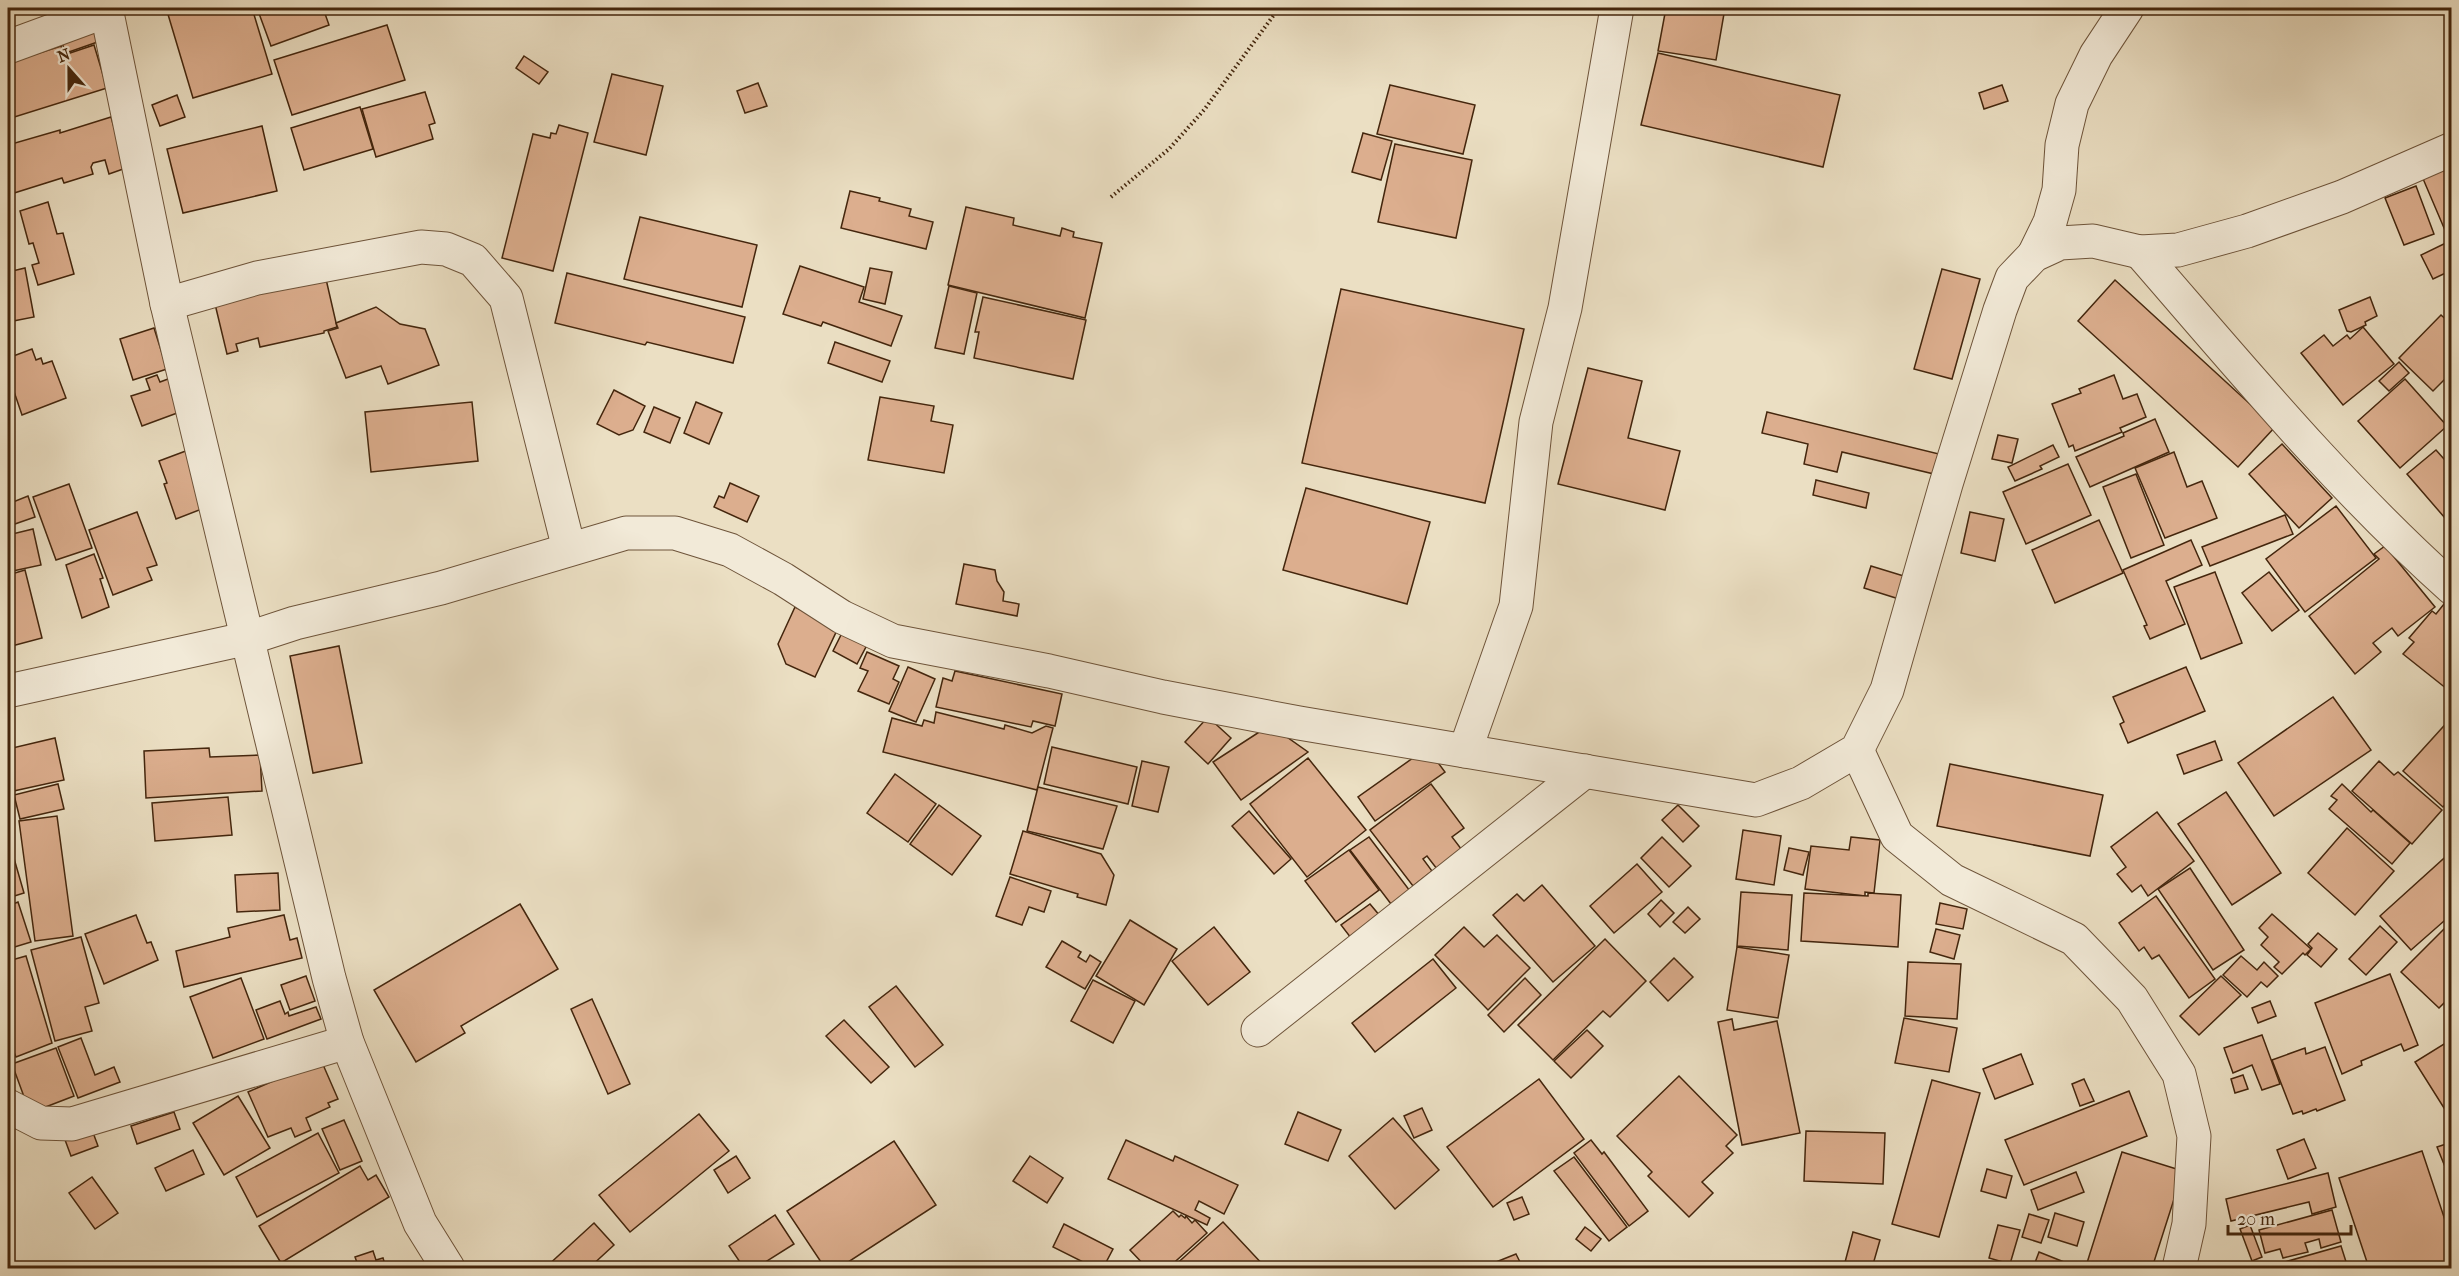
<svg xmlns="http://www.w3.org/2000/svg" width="2459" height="1276" font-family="'IM FELL French Canon',serif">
<rect width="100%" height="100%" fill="#ebdfc3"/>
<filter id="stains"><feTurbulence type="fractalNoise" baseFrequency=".00333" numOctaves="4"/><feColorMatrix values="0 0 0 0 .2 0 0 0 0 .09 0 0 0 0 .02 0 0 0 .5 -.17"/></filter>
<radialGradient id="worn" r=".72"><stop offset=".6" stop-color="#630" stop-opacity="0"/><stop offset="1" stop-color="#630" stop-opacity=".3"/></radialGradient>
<g fill="#dcae8e" stroke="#44260d" stroke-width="1.5">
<polygon points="180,8 252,8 272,74 193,98 167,11"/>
<polygon points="257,8 323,8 329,25 271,46"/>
<polygon points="1666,8 1725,8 1716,60 1658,51"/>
<polygon points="102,17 109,38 66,53 58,33"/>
<polygon points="387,25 405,80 292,115 274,60"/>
<polygon points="94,45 107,88 8,119 8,63 61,46 64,55"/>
<polygon points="1658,53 1840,95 1823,167 1641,125"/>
<polygon points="524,56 548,72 539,84 516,68"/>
<polygon points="612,74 663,86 646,155 594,142"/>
<polygon points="758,83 767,106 745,113 737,91"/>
<polygon points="1390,85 1475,105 1463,154 1377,134"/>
<polygon points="2002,85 2008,101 1984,109 1979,93"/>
<polygon points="425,92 435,123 429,125 433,139 376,157 362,109"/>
<polygon points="177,95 185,117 160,126 152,105"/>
<polygon points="360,107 373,149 304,170 291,128"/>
<polygon points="111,117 126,168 109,174 105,160 93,163 91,167 93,174 64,183 62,178 11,194 8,183 8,145 60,130 60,133"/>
<polygon points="559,125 588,133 553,271 502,258 533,134 550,138 551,133 556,134"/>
<polygon points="262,126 277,191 183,213 167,149"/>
<polygon points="1363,133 1392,141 1381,180 1352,172"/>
<polygon points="1395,144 1472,160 1456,238 1378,222"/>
<polygon points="2444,165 2452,184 2452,234 2447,235 2421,174"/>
<polygon points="2416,186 2434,234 2404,245 2385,198"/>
<polygon points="850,191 880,198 879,201 911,209 909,216 933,222 926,249 841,228"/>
<polygon points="48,202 57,234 63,233 74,274 38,285 32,265 39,263 33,243 29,244 20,211"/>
<polygon points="966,207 1014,218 1013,225 1060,236 1062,228 1074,232 1073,237 1102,243 1085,318 948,285"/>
<polygon points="640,217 757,245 742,307 624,279"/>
<polygon points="2452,240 2452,270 2433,279 2421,255"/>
<polygon points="800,266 864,287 859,302 902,316 891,346 823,322 821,326 783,314"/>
<polygon points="25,268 34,317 8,322 8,272"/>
<polygon points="870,268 892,272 885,304 863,299"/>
<polygon points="1942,269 1980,279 1952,379 1914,369"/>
<polygon points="567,273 745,317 733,363 647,342 645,345 555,323"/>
<polygon points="326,279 337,327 324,331 324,333 260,347 258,338 236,344 238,351 227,354 215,304"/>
<polygon points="2115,280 2275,427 2238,467 2078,321"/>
<polygon points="949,286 977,293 964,354 935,348"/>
<polygon points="1341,289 1524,329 1485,503 1302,463"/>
<polygon points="983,297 1086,320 1073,379 974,358 979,332 975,332"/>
<polygon points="2370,297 2377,316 2365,322 2366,325 2351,332 2347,331 2339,310"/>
<polygon points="376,307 400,324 425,329 439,365 388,384 381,366 346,378 328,331 338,328 336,323"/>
<polygon points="2441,315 2452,325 2452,372 2433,391 2399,358"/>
<polygon points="2363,327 2394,364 2343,405 2301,353 2324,335 2333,346 2347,335 2350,339"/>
<polygon points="154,328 167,369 133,380 120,339"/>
<polygon points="835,342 890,361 882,382 828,363"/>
<polygon points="32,349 36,360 41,358 43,364 52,361 66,398 22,415 8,374 8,358"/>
<polygon points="2399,362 2409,373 2389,391 2379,381"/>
<polygon points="1588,368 1642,381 1628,438 1680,451 1665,510 1558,484"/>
<polygon points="157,375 160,382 176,376 188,409 142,426 131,396 150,390 146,379"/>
<polygon points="2114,375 2123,399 2137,394 2146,417 2120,428 2122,432 2075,451 2073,445 2069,447 2052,404 2081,393 2079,389"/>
<polygon points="2405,379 2447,426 2400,468 2358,421"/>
<polygon points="614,390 645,406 633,430 619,435 597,424"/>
<polygon points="880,397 934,406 931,421 953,425 944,473 868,460"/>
<polygon points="472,402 478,461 371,472 365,412"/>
<polygon points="696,402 722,413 709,444 684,433"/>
<polygon points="654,407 680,418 670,443 644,432"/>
<polygon points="1767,412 1939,454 1934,474 1842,452 1837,472 1804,464 1808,444 1762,433"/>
<polygon points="2155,419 2169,452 2090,487 2076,457 2124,436 2123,433"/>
<polygon points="1998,435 2018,439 2012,463 1992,459"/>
<polygon points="2282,444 2332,498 2299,528 2249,474"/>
<polygon points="2053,445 2059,457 2040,466 2042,469 2015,481 2008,467"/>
<polygon points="191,449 212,505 176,519 164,484 167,483 159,461"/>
<polygon points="2436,450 2452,468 2451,525 2407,474"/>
<polygon points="2174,452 2187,487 2202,481 2217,518 2165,538 2135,468"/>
<polygon points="2068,464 2091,515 2026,544 2003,492"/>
<polygon points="2136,474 2164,545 2131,558 2103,487"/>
<polygon points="1816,480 1869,493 1866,508 1813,495"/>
<polygon points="730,483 759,496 747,522 714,507 719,496 724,498"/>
<polygon points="69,484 92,548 56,560 33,497"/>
<polygon points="1306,488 1430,522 1407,604 1283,570"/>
<polygon points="28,496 35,517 12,525 8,514 8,504"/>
<polygon points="2336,506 2376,558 2305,612 2266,559"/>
<polygon points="137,512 157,565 147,568 152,580 113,595 89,530"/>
<polygon points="1970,512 2004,519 1995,561 1961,553"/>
<polygon points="2285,515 2293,534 2210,566 2202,547"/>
<polygon points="2099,520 2123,573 2055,603 2032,550"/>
<polygon points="33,529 41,565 8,572 8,535"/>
<polygon points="2191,540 2202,565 2166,581 2185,624 2150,639 2144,626 2147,625 2123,570"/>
<polygon points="2385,546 2435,607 2398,636 2392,628 2373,643 2381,652 2355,674 2309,616 2379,559 2374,554"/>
<polygon points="94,554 103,578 100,579 109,607 82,618 66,565"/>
<polygon points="964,564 995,570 997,581 1004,592 1003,601 1019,604 1017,616 956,604"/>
<polygon points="1871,566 1907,577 1899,599 1864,588"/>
<polygon points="25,570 42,638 8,647 8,575"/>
<polygon points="2215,572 2242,643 2201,659 2174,587"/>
<polygon points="2269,572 2299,610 2272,631 2242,593"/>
<polygon points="2444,604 2452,610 2452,693 2403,654 2414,642 2409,638 2432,611 2436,614"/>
<polygon points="795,607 838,628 815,677 786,664 778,644"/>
<polygon points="843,631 868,643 857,664 833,651"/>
<polygon points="339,646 362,763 313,773 290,656"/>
<polygon points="867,652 899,666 893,679 899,682 889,704 858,691 868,671 860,668"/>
<polygon points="908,667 935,679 916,722 889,711"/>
<polygon points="2186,667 2205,711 2128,743 2120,724 2124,722 2113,697"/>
<polygon points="955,671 1062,694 1055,726 1033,721 1031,727 936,707 943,678 952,681"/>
<polygon points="2333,697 2371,750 2274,816 2238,763"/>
<polygon points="936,712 1004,729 1005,725 1032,733 1046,726 1053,728 1037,790 883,752 892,718 922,726 924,720 934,723"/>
<polygon points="1208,717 1231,738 1208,764 1185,742"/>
<polygon points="2452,717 2452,797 2443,807 2403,771"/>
<polygon points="1270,725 1308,752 1241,800 1213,762"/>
<polygon points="55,738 64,780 9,792 8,749"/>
<polygon points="2215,741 2222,760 2184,774 2177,755"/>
<polygon points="1052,747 1137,767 1128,804 1044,784"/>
<polygon points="209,748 210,757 260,755 262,791 146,798 144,751"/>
<polygon points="1427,748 1445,772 1375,821 1358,797"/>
<polygon points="1308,758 1366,830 1307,877 1250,804"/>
<polygon points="1142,761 1169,767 1158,812 1132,806"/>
<polygon points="2379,761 2394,775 2398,772 2442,810 2412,844 2352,791"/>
<polygon points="1950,764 2103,795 2090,856 1937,826"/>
<polygon points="895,774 936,804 908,842 867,813"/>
<polygon points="58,784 64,809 20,819 14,795"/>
<polygon points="1431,784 1464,828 1452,837 1462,850 1437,869 1427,856 1423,859 1432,871 1413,886 1370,830"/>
<polygon points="2342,784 2371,812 2373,810 2410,843 2392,864 2329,809 2337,800 2331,796"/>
<polygon points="1038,787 1117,806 1103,849 1027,831"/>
<polygon points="2226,792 2281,873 2232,905 2178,824"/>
<polygon points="228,797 232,835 155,841 152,803"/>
<polygon points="8,799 14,820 8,822"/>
<polygon points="939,805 981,836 952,875 910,844"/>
<polygon points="1678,805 1699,826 1683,842 1662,820"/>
<polygon points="1249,811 1291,859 1274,874 1232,826"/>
<polygon points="2157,812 2194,861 2148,896 2141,885 2132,892 2117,874 2126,867 2111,847"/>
<polygon points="57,816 73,936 35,941 19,821"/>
<polygon points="2347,828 2394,871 2355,915 2308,873"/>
<polygon points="1743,830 1781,836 1774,885 1736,879"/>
<polygon points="1023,831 1101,854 1114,875 1106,905 1077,897 1078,894 1010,874"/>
<polygon points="1369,837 1410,891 1391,904 1350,850"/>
<polygon points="1662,837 1691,866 1669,887 1641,858"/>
<polygon points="1851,837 1880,840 1874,893 1865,892 1865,896 1805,889 1811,846 1849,850"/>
<polygon points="8,841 9,841 24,893 8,898"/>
<polygon points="1789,848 1809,852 1803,875 1784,870"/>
<polygon points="1349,850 1379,890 1336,922 1305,881"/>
<polygon points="2452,851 2452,914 2411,950 2380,916"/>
<polygon points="1637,864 1662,892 1614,933 1590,906"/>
<polygon points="2190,868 2244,950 2213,970 2158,889"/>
<polygon points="278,873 280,910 237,912 235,875"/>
<polygon points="1010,877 1051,891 1044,912 1029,907 1022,925 996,916"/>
<polygon points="1542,885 1595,946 1553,982 1493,915 1517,894 1524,901"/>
<polygon points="1741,892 1792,895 1788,950 1737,946"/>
<polygon points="1804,893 1868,896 1868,893 1901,895 1898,947 1801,941"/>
<polygon points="2156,896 2215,979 2189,998 2159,955 2152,959 2144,947 2139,951 2119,923"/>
<polygon points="1661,900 1674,913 1660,927 1648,914"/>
<polygon points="18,902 31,942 8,949 8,906"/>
<polygon points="1940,903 1967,909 1963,929 1936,924"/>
<polygon points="520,904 558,969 461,1026 465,1033 416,1062 374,990"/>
<polygon points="1370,904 1380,916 1351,938 1341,925"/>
<polygon points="1688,907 1700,919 1685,933 1673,922"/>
<polygon points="2272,914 2311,949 2305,955 2303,953 2282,974 2274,967 2279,962 2261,945 2268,937 2259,928"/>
<polygon points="136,915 147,943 151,942 158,960 104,984 85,934"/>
<polygon points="284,915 290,940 297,938 302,958 184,987 176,951 230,937 228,928"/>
<polygon points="1130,920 1177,949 1144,1005 1096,976"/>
<polygon points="2452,921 2452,995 2439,1008 2401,972"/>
<polygon points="2380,926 2397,942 2366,975 2349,959"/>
<polygon points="1214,927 1250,972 1208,1005 1172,961"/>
<polygon points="1464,927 1484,947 1497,935 1530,968 1488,1010 1435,955"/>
<polygon points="1936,929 1960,935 1954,959 1930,952"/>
<polygon points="2318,933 2337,949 2321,967 2307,955 2312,948 2308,944"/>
<polygon points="81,937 99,1003 85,1007 92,1031 55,1041 31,950"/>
<polygon points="1605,939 1646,981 1610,1017 1603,1011 1553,1060 1518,1025"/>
<polygon points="1062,941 1081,952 1078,957 1086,962 1090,955 1101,962 1085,989 1046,967"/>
<polygon points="1737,947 1789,955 1778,1018 1727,1010"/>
<polygon points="26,956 52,1043 16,1057 8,1037 8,961"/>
<polygon points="2241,956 2257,970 2264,962 2278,976 2267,987 2261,982 2247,997 2223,975"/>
<polygon points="1674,958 1693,977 1668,1001 1650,982"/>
<polygon points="1433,959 1456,988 1375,1052 1352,1023"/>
<polygon points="1908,962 1961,964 1957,1019 1905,1016"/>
<polygon points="2390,974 2418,1045 2404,1051 2401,1044 2361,1061 2362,1065 2342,1074 2315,1003"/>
<polygon points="306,976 315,1001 290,1010 281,985"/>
<polygon points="2221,976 2241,995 2199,1035 2180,1016"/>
<polygon points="241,978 264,1039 213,1058 190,997"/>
<polygon points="1525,978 1541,995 1504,1032 1488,1015"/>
<polygon points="1093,980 1135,1001 1113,1043 1071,1021"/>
<polygon points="896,986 943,1045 915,1067 869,1007"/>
<polygon points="592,999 630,1084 608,1094 571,1009"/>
<polygon points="280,1001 285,1014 288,1012 289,1016 316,1007 321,1019 267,1039 256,1010"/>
<polygon points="2270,1001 2276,1016 2258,1023 2252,1008"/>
<polygon points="1904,1018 1957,1028 1949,1072 1895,1063"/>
<polygon points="1732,1019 1734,1030 1777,1021 1800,1133 1742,1145 1718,1022"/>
<polygon points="844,1020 889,1067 871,1083 826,1036"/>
<polygon points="1587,1030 1603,1046 1571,1078 1554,1061"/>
<polygon points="2262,1035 2280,1084 2262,1090 2252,1065 2233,1073 2224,1048"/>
<polygon points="81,1038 95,1075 114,1067 120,1082 78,1098 58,1047"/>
<polygon points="2452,1039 2452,1104 2444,1108 2415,1062"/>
<polygon points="2325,1047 2345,1100 2317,1111 2316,1109 2303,1114 2302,1111 2293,1114 2272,1060 2305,1048 2306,1054"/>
<polygon points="56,1048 74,1096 30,1113 12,1064"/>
<polygon points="2021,1054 2033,1084 1995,1099 1983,1069"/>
<polygon points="321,1060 338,1099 328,1103 330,1107 306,1118 311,1130 295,1137 291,1128 268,1137 248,1092"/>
<polygon points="2243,1075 2248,1089 2235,1093 2231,1079"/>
<polygon points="1679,1076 1737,1135 1726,1146 1733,1153 1702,1182 1713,1193 1689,1217 1648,1176 1652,1172 1617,1136"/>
<polygon points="1539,1079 1584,1139 1493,1207 1447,1147"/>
<polygon points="2084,1079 2094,1101 2080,1106 2072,1084"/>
<polygon points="1932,1080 1980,1093 1939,1237 1892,1224"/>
<polygon points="2129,1091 2147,1136 2024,1185 2005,1140"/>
<polygon points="238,1096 270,1148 224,1175 193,1123"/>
<polygon points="1422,1108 1432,1130 1414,1138 1404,1116"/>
<polygon points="174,1112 180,1129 137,1144 131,1126"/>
<polygon points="1298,1112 1341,1130 1328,1161 1285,1144"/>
<polygon points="699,1114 729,1151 630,1232 599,1195"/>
<polygon points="1393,1118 1439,1170 1395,1209 1349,1156"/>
<polygon points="88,1119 98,1146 71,1156 61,1129"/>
<polygon points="344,1120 362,1161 340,1170 322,1129"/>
<polygon points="1806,1131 1885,1133 1883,1184 1804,1181"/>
<polygon points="318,1133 339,1173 257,1217 236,1177"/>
<polygon points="2304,1139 2316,1168 2288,1179 2277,1150"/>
<polygon points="1126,1140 1173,1161 1175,1156 1238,1185 1224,1214 1199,1201 1195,1210 1210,1218 1207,1225 1108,1179"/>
<polygon points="1591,1140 1602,1154 1604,1152 1648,1211 1629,1226 1574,1153"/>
<polygon points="894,1141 936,1205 839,1268 825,1268 787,1211"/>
<polygon points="2452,1142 2452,1184 2437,1147"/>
<polygon points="193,1150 204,1174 166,1191 155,1168"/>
<polygon points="2422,1151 2452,1241 2452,1268 2369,1268 2339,1178"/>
<polygon points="2122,1152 2183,1171 2152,1268 2094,1268 2086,1266"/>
<polygon points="736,1156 750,1178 728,1193 714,1170"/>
<polygon points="1030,1156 1063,1178 1047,1203 1013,1181"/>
<polygon points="1574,1157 1627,1227 1609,1241 1554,1171"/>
<polygon points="360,1166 368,1180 376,1175 389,1197 281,1263 259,1226"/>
<polygon points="1987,1169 2012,1176 2006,1198 1981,1191"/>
<polygon points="2076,1172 2084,1192 2038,1210 2031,1190"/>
<polygon points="2328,1173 2336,1207 2312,1214 2309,1202 2231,1221 2226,1199"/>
<polygon points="92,1177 118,1213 95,1229 69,1193"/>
<polygon points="1522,1197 1529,1214 1514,1220 1507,1203"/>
<polygon points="2332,1210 2341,1242 2321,1248 2319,1239 2305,1243 2308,1252 2283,1258 2280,1249 2265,1253 2259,1230"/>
<polygon points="1173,1211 1179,1217 1181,1215 1185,1218 1186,1216 1192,1223 1195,1220 1207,1233 1168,1268 1147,1268 1130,1250"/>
<polygon points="2055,1213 2084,1222 2077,1246 2048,1237"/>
<polygon points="2029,1214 2049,1220 2041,1243 2022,1237"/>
<polygon points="775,1215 794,1244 756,1268 744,1268 729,1246"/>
<polygon points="1223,1222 1266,1268 1172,1268"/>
<polygon points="594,1223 614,1245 589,1268 545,1268"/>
<polygon points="1064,1224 1113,1249 1103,1268 1095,1268 1053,1247"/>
<polygon points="1998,1225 2020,1230 2010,1264 1989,1258"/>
<polygon points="2250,1225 2262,1257 2252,1261 2240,1229"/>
<polygon points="1585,1227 1601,1239 1591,1251 1576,1239"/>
<polygon points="1853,1232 1880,1240 1872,1268 1854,1268 1844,1266"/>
<polygon points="2341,1246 2348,1268 2267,1268 2267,1267"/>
<polygon points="373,1251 376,1260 383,1258 386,1268 359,1268 355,1257"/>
<polygon points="2039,1252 2064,1262 2061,1268 2033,1268"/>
<polygon points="1516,1254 1523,1268 1481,1268"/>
<polygon points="719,1262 725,1268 711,1268"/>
<polygon points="789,1263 791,1268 774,1268"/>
<polygon points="820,1263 822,1268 807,1268"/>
</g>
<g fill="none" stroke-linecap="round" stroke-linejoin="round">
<defs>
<g id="minor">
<polyline points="106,8 167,304 329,978 347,1042 420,1223 448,1268"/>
<polyline points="8,47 106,11"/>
<path d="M2140,252C2240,367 2338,486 2452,588"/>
<polyline points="2034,255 2050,222 2059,190 2062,145 2072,104 2096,55 2127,8"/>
<polyline points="167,304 257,278 421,247 446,249 473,260 506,298 569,549"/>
<polyline points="8,691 249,638 295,623 441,588 626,533 675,533 730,550 783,579 842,617 893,641 1049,671 1163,697 1299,723 1756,800 1801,783 1857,750 1887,690 1946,484 2000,310 2012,278 2034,255 2060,243 2093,241 2140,252 2178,250 2247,231 2342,197 2452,149"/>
<polyline points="1857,750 1897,836 1952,880 2074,939 2132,999 2179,1074 2194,1136 2189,1224 2179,1268"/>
<polyline points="1465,751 1516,606 1536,422 1565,308 1617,8"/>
<polyline points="1258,1030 1585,771"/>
<polyline points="8,1106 41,1123 72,1124 347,1042"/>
</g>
</defs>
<use href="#minor" stroke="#6e543a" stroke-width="35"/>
<polyline stroke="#44260d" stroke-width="4" stroke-dasharray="1.5 3" stroke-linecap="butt" points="1111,197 1169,149 1204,110 1279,8"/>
<use href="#minor" stroke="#f2ead8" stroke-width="33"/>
</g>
<rect width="2459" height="1276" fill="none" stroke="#ebdfc3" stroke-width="30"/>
<rect x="9" y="9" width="2441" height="1258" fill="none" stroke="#44260d" stroke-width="3"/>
<rect x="15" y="15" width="2429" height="1246" fill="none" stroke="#44260d" stroke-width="1.5"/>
<g transform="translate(69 69) rotate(339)" stroke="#f2ead8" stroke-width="4.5" paint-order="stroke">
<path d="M0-4.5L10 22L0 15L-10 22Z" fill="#44260d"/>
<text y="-9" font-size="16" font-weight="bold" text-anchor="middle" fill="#44260d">N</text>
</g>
<path d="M2228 1225v9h123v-9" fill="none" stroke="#44260d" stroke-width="3"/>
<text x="2237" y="1225" font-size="18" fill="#44260d" stroke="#f2ead8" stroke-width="4.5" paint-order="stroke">20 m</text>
<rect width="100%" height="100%" filter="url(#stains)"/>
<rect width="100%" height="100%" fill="url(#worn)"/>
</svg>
